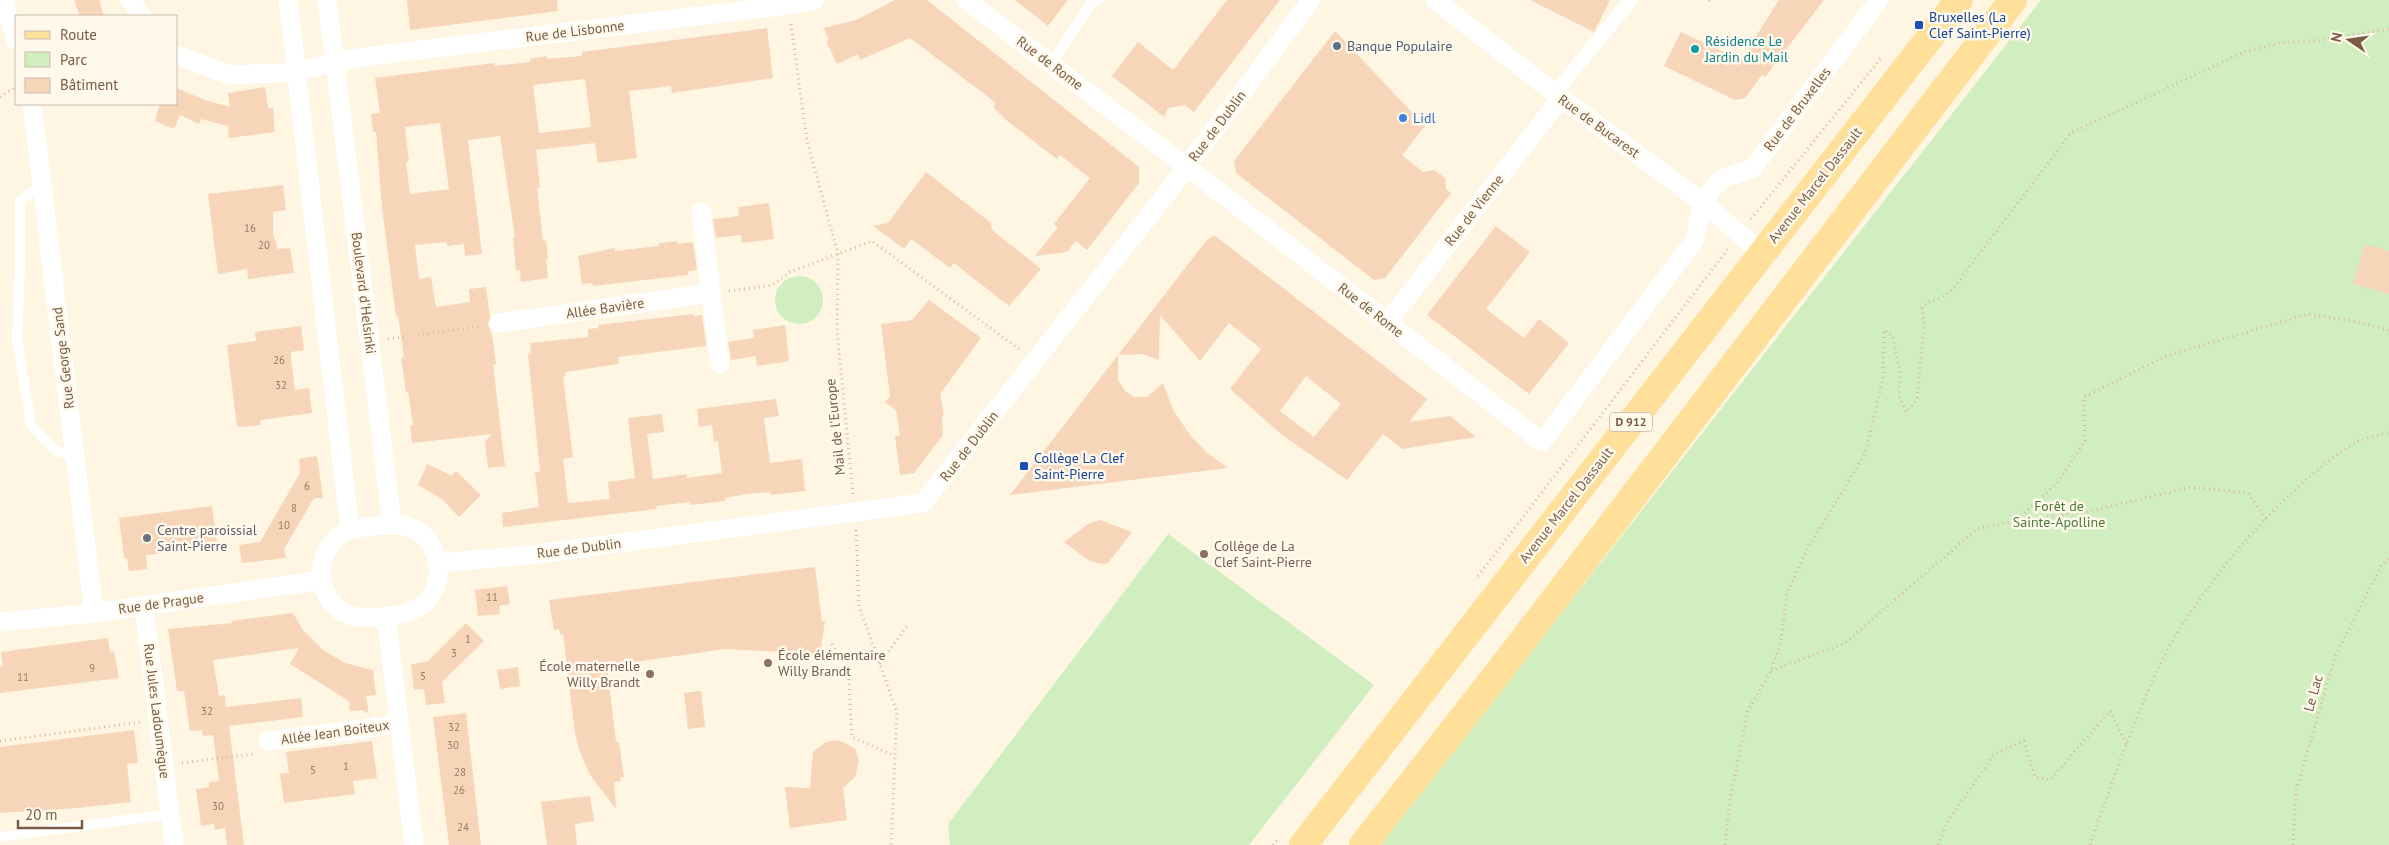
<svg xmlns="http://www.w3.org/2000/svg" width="2389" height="845" font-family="'PT Sans',sans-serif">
<rect width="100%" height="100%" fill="#fef6e3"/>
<g fill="#d0eec0">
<polygon points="2041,0 2389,0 2389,845 1380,845"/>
<circle cx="799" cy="300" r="24"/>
<polygon points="1168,534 1374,685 1249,845 950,845 948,824"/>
</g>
<g fill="#f7d5b8" fill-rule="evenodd">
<polygon points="74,0 99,0 104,16 80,16"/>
<polygon points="407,0 557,0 558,11 410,30"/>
<polygon points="895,0 927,0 1139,167 1139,183 1087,250 1076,241 1067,252 1035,256 1058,227 1054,224 1090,178 1060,155 1057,159 1006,120 993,107 996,103 910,38 860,60 858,54 837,64 826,41 829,40 824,28 856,20"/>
<polygon points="1015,0 1068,0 1048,26"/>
<polygon points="1227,0 1280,0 1194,112 1185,105 1168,108 1164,117 1112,76 1138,42 1173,70"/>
<polygon points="1530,0 1610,0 1594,32"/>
<polygon points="1779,0 1824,0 1765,77 1762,75 1745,98 1735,100 1664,66 1681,32 1741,60"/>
<path d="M767,28L773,78L672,93L671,86L629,91L637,158L598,163L595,143L536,150L540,187L537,188L539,205L543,241L546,240L548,259H546L548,278L521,282L520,270H516L513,237H515L500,136L468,140L482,254L465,256L464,244L448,246L446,242L415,245L419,279L431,277L436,307L470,302L469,289L486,287L490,317L488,324L492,335L496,364L493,365L505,466L488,468L485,442L492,434L412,443L410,426L413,425L408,392H406L401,358L404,357L398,316H396L382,208L376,132H373L371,114L380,113L375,78L495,63V66L530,62V59L547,56V59L582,56V52ZM585,79L591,127L539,133L533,85ZM440,123L449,189L410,194L406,162L409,161L405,127Z"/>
<polygon points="1335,31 1425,126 1402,155 1423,172 1434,170 1445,178 1446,189 1451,193 1385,278 1374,280 1236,173 1234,161"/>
<polygon points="265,87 268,108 273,108 275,132 229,138 228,126 201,119 199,124 180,115 174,129 155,121 160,104 176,104 176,88 205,100 230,107 228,93"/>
<polygon points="926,172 991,223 992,230 1041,269 1009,306 954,263 950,268 911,239 904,249 873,226 888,223"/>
<polygon points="283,185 286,210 273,212 273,234 278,249 290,248 294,273 248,279 247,269 218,274 208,194"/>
<polygon points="769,203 774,239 742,243 741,235 716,238 713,219 739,216 738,207"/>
<polygon points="1496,226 1530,252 1486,309 1524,338 1539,319 1569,343 1529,394 1427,315"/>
<path d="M1214,235L1427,399L1409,422L1450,416L1476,437L1402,449L1383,434L1347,480L1281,434L1230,389L1261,349L1229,323L1200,361L1160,315L1159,360L1143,354L1118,355L1206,241ZM1306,376L1341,404L1314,437L1280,411Z"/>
<polygon points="677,241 678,244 693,242 697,270 688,271 688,275 593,286 592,283 582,284 578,256 614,248 615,251 659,246 659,243"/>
<polygon points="2365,244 2389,251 2389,294 2353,284"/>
<polygon points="929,300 981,338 940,394 944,415 942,416 943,435 914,473 900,475 895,436 900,435 896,410 885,402 890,396 881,324 912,320"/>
<polygon points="693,314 694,316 702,315 706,346 618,357 619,364 565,372 566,376 563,377 573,457 563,459 568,503 610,499 608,482 635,478 628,418 662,414 664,432 647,434 653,479 687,474 687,478 722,473 718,441 714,442 712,425 699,427 697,409 776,399 779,416 764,418 770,463 802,459 805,491 771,495 770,492 747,494 725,498 725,501 691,505 690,502 656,506 657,509 503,527 502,513 539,507 535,472 540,472 528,354 531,354 530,343 588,337 588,329 598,328 598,325"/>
<polygon points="785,325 789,361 757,366 756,356 731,360 728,342 754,338 753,330"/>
<polygon points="301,326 304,350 291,352 291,358 295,390 309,388 312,413 260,420 261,425 237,427 227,345 256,341 255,332"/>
<polygon points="1118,355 1118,380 1125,391 1134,397 1147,397 1163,383 1174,412 1191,436 1207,453 1228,468 1010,495"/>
<polygon points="317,456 323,498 314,498 284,549 286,558 242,563 239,545 260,542 300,473 299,459"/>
<polygon points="427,464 452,476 456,471 481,495 459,517 442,499 418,485"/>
<polygon points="212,506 217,542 164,549 164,553 146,555 147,569 129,571 127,558 124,558 119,518"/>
<polygon points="1100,520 1132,532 1108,563 1101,564 1088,560 1064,542 1088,524"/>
<polygon points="815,567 822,622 825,621 820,654 725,649 607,666 616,742 619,742 624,777 620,777 621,781 614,782 616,809 590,775 580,752 575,734 563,634 560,635 559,629 554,630 549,600"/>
<polygon points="507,586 510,604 499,606 500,614 478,616 475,590"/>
<polygon points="293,613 303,630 323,650 345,663 373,670 376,695 366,696 369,714 362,710 350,711 349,701 290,664 299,648 213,660 219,696 225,695 226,707 301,698 303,717 229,726 244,845 227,845 225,828 215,830 214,824 201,826 196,789 209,787 209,782 219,781 213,735 203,736 202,730 190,731 184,691 177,691 168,629 233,623 232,621"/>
<polygon points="466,623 484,641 442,682 445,703 426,705 424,689 414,690 411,664 427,662"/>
<polygon points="108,638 110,652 114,652 119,678 0,693 0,667 3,666 1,652"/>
<polygon points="518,667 520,686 500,689 497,670"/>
<polygon points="701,691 705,727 688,729 684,693"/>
<polygon points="466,713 481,845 449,845 433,717"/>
<polygon points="134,730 138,763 127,764 131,802 78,808 0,813 0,747"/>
<polygon points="838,740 855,748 859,761 855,777 843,788 847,820 790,828 785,787 810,788 813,752 826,742"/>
<polygon points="372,741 377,778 353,781 355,794 284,803 280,774 289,773 286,752"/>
<polygon points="590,796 594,821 575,824 577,845 547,845 541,802"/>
</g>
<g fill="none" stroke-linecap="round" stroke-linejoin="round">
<g stroke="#dcb89b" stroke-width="3" stroke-dasharray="1 4" stroke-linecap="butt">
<polyline points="1709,0 1710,1"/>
<polyline points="791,24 807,141 838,254 837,331 853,494"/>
<polyline points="0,97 16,87"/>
<polyline points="1751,219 1881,58"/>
<polyline points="729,291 773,285 790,272 872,241 1019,349"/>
<polyline points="418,335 482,326"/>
<polyline points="388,339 406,337"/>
<polyline points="2017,520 2058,482 2085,441 2084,397 2166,356 2308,314 2363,323 2389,331"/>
<polyline points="856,530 859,606 897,712 891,845"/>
<polyline points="1478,576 1728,249"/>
<polyline points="832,644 848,667 852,737 895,756"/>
<polyline points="880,664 908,624"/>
<polyline points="1771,671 1845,643 1978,528 2016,521 2091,511 2191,487 2248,493 2266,520"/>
<polyline points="0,741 141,722"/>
<polyline points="182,763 253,754"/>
<polyline points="1273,845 1279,838"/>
<path d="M1725,845L1730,800L1748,710L1771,671L1781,642L1787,593L1807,550L1865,454L1883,378L1884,330L1892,335L1900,371L1899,396L1906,412L1917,400L1924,324L1922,308L1927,302C1947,298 1955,288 1966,271L2071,133L2244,52L2280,43L2316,41L2389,29"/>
<polyline points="1938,845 1946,824 1994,754 2024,741 2035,777 2050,780 2110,711 2127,745"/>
<path d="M2090,845C2110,788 2130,730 2155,675C2190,597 2281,489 2353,444C2363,438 2378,436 2389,432"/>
<polyline points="2293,845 2296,791 2335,657 2381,566 2389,559"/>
</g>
<g stroke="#fff" stroke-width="10">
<polyline points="1051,64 1093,1 1099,0"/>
<polyline points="42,185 20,201 20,266 17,339 31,425 56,451 75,456"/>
<polyline points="0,837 170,814"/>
</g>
<polyline stroke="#fff" stroke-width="14" points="1555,93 1631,0"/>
<g stroke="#fff" stroke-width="19">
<polyline points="3,0 16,40"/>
<polyline points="130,0 142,16"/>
<polyline points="288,0 350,530"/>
<polyline points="327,0 392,524"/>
<polyline points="966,0 1187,167 1542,442 1695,240 1702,202 1721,179 1752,169 1879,0"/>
<polyline points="1435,0 1561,98 1702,202 1762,253"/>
<polyline points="176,55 230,75 297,72 335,62 379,55 789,5 815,0"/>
<polyline points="32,104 94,613"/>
<polyline points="701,212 720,365"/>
<polyline points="499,323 711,293"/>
<polyline points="1387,323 1561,98"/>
<path d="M392,524C401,525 409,526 417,531C444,547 445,588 421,606C409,614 395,615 381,617C367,618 353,619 341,611C311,591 317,543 350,530C363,526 379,526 392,524Z"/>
<polyline points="438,563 529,555 923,503 1167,193 1311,0"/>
<polyline points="144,606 174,845"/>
<polyline points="386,616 414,845"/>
<polyline points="0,622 94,613 322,580"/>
<polyline points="268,741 399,724"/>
</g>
<g stroke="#ffe09a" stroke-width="28">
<polyline points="1303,845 1959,0"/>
<polyline points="1363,845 1498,673 2013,0"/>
</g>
</g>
<g fill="#1a4fb4" stroke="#fff9ec" stroke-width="2">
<rect x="1914" y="20" width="10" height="10" rx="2.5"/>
<rect x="1019" y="461" width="10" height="10" rx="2.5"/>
</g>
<circle fill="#5c6f8a" stroke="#fff9ec" stroke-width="2" cx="1337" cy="46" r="5"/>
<circle fill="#0f9aa8" stroke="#fff9ec" stroke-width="2" cx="1695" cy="49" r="5"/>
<circle fill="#3f7fe0" stroke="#fff9ec" stroke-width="2" cx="1403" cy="118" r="5"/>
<circle fill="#6b7280" stroke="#fff9ec" stroke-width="2" cx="147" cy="538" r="5"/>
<g fill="#8d6e63" stroke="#fff9ec" stroke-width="2">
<circle cx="1204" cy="554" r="5"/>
<circle cx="768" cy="663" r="5"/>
<circle cx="650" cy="674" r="5"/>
</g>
<g text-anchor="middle" stroke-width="5" stroke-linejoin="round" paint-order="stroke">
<g font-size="11" fill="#997a62">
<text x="250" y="232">16</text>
<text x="264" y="249">20</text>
<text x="279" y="364">26</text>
<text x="281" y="389">32</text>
<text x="307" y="490">6</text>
<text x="294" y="512">8</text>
<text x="284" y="529">10</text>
<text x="492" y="601">11</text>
<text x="468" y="643">1</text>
<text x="454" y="657">3</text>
<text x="92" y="672">9</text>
<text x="423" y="680">5</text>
<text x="23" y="681">11</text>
<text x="207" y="715">32</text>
<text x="454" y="731">32</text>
<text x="453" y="749">30</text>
<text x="346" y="770">1</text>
<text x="313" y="774">5</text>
<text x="460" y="776">28</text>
<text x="459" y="794">26</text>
<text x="218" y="810">30</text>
<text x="463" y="831">24</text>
</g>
<rect fill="#fff9ec" stroke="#a28b78" stroke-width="1" x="1610" y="412.5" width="42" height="19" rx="4"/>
<g font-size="12" font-weight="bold" fill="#7a5c46">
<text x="1631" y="426">D 912</text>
</g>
<g font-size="14" fill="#164399" stroke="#fff9ec" text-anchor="start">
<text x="1929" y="22">Bruxelles (La<tspan x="1929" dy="16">Clef Saint-Pierre)</tspan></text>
<text x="1034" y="463">Collège La Clef<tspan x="1034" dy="16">Saint-Pierre</tspan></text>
</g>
<g font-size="14" fill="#7a5c46" stroke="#fff9ec">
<text transform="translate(575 31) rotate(-7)" y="5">Rue de Lisbonne</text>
<text transform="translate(1050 63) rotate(37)" y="5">Rue de Rome</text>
<text transform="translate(1797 109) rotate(-53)" y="5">Rue de Bruxelles</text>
<text transform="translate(1217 126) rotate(-53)" y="5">Rue de Dublin</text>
<text transform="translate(1599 126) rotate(36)" y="5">Rue de Bucarest</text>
<text transform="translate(1815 185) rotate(-52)" y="5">Avenue Marcel Dassault</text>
<text transform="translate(1474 210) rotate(-52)" y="5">Rue de Vienne</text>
<text transform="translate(364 293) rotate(83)" y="5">Boulevard d'Helsinki</text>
<text transform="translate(605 308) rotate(-8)" y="5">Allée Bavière</text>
<text transform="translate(1371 310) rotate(38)" y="5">Rue de Rome</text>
<text transform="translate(63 358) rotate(-97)" y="5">Rue George Sand</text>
<text transform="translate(835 427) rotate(-96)" y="5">Mail de l'Europe</text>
<text transform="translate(969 446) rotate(-52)" y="5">Rue de Dublin</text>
<text transform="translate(1566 505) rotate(-52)" y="5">Avenue Marcel Dassault</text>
<text transform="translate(579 548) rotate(-7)" y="5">Rue de Dublin</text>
<text transform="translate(161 603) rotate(-8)" y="5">Rue de Prague</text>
<text transform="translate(2313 693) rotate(-74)" y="5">Le Lac</text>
<text transform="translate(157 711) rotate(83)" y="5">Rue Jules Ladoumègue</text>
<text transform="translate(335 732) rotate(-8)" y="5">Allée Jean Boiteux</text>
</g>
<g font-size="14" fill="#0d838f" stroke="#fff9ec" text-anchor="start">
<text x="1705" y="46">Résidence Le<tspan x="1705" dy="16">Jardin du Mail</tspan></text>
</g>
<g font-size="14" fill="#4e5e75" stroke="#fff9ec" text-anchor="start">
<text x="1347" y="51">Banque Populaire</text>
</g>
<g font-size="14" fill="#366cbe" stroke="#fff9ec" text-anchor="start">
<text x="1413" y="123">Lidl</text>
</g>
<g font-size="14" fill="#497a3a" stroke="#fff9ec">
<text x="2059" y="511">Forêt de<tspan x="2059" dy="16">Sainte-Apolline</tspan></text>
</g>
<g font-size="14" fill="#5b616d" stroke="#fff9ec" text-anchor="start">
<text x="157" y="535">Centre paroissial<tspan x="157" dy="16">Saint-Pierre</tspan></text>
</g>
<g font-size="14" fill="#785e54" stroke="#fff9ec" text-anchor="start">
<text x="1214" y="551">Collège de La<tspan x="1214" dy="16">Clef Saint-Pierre</tspan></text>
<text x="778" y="660">École élémentaire<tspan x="778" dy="16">Willy Brandt</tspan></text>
<text x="640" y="671" text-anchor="end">École maternelle<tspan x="640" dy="16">Willy Brandt</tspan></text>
</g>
</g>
<rect x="15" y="15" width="162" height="90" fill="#fff9ec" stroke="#cabaaa"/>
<rect x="25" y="31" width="25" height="8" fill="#ffe09a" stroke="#cabaaa"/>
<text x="60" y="40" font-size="15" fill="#7a5c46">Route</text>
<rect x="25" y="52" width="25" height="15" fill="#d0eec0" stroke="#cabaaa"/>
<text x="60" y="65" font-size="15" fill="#7a5c46">Parc</text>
<rect x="25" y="78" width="25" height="15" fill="#f7d5b8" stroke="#cabaaa"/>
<text x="60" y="90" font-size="15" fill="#7a5c46">Bâtiment</text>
<g transform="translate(2349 40) rotate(283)" stroke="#fff9ec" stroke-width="4" paint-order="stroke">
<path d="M0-4L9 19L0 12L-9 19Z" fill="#7a5c46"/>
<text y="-8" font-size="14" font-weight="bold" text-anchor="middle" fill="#7a5c46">N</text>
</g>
<path d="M18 820v8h64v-8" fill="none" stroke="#7a5c46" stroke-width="2.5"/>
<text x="25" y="820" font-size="15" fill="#7a5c46" stroke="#fff9ec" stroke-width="4" paint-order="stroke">20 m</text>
</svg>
